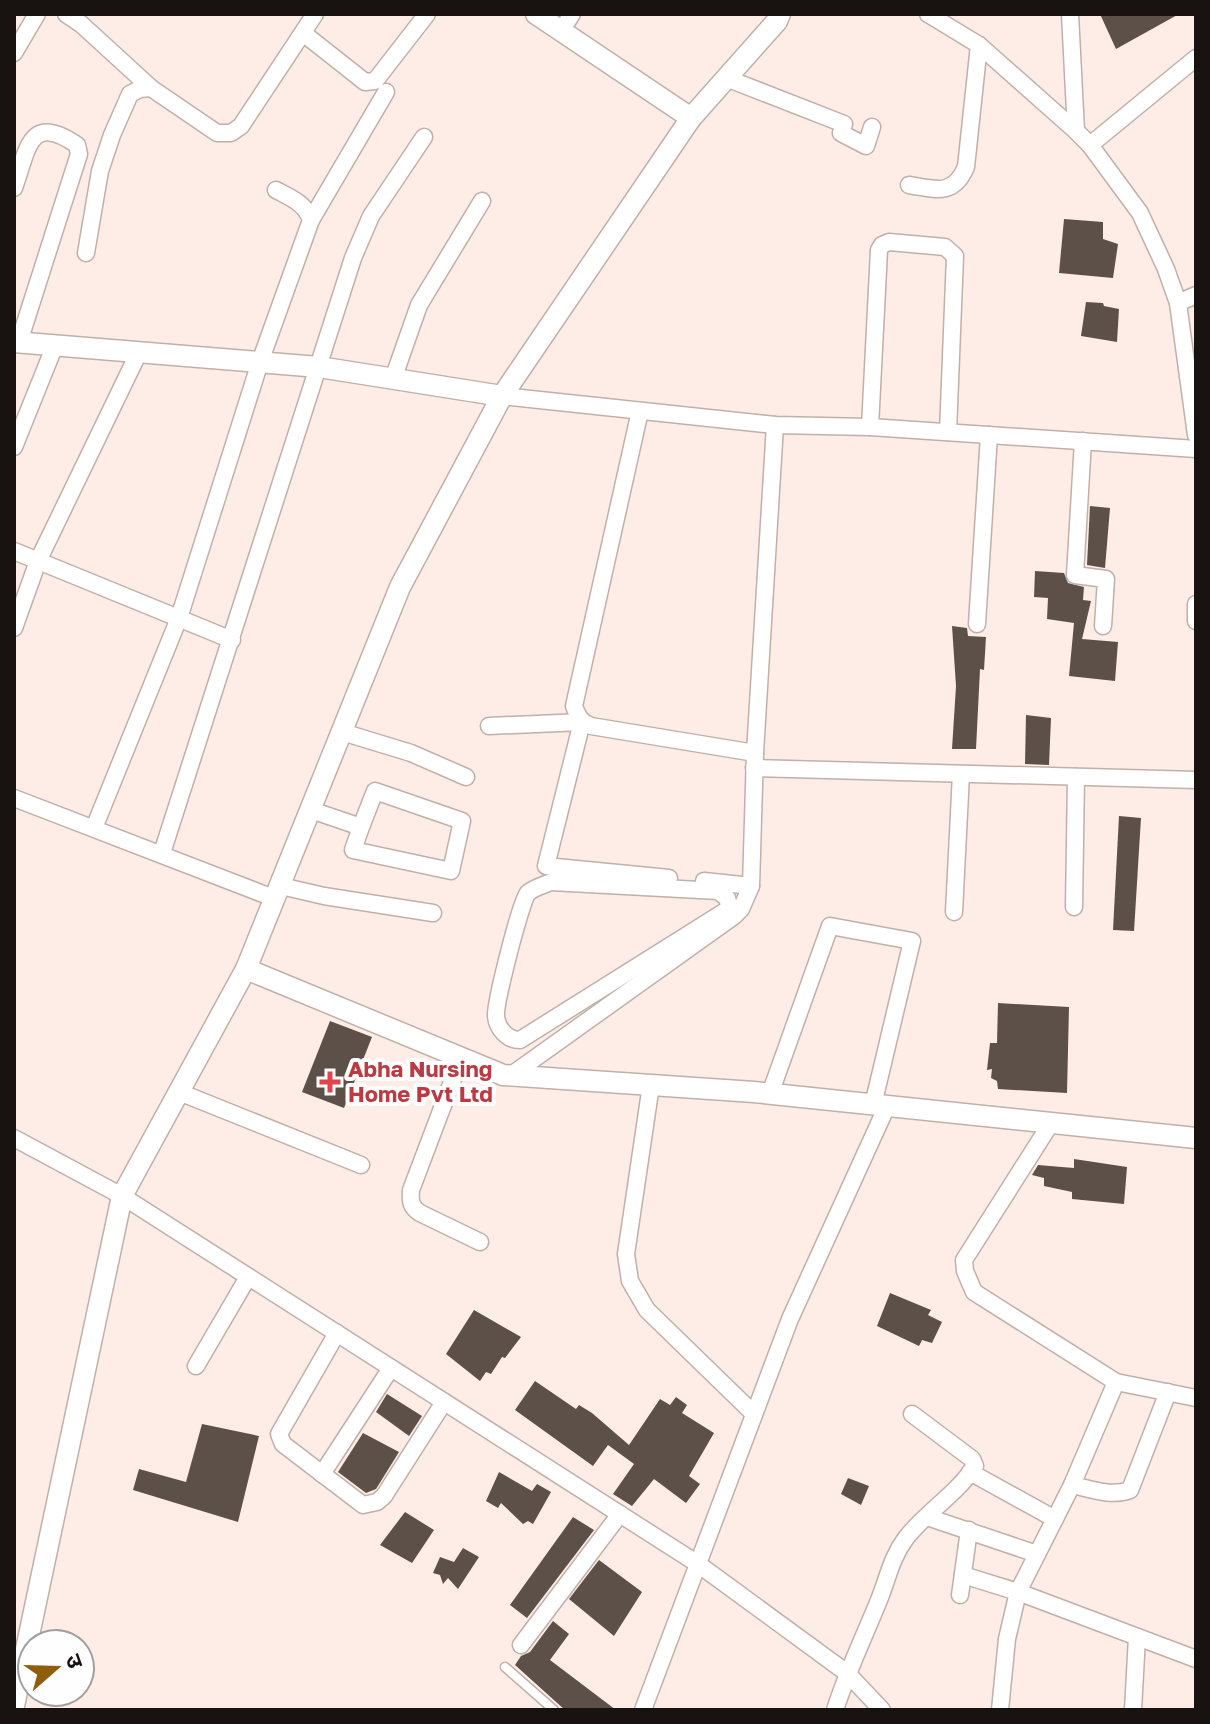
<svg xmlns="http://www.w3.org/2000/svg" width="1210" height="1724" font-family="'Golos Text','Noto Sans Devanagari',sans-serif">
<rect width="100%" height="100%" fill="#feede6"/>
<g fill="#5d5049">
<polygon points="1100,14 1179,14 1116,49"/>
<polygon points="1064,219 1103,222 1103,239 1118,244 1113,278 1059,273"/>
<polygon points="1086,302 1103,303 1104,306 1119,309 1117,342 1081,336"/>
<polygon points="1090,506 1110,508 1105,568 1087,565"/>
<polygon points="1035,571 1064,573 1068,583 1084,587 1083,600 1091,601 1082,639 1118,642 1115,681 1069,676 1074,623 1047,619 1048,598 1034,597"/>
<polygon points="952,626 967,628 968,636 986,637 984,670 980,669 976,749 952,749 956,686"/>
<polygon points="1026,715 1051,718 1049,765 1025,764"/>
<polygon points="1119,816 1141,818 1134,931 1113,930"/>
<polygon points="998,1003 1069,1007 1067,1093 998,1089 997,1081 991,1078 992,1069 987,1070 990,1043 997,1043"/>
<polygon points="330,1021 372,1037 344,1108 302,1092"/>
<polygon points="1074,1159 1127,1167 1124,1204 1072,1199 1072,1192 1044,1186 1044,1178 1032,1175 1038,1165 1074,1168"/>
<polygon points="890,1293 931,1310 928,1315 942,1322 932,1343 922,1340 919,1346 877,1326"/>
<polygon points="474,1310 521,1337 505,1358 502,1357 491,1374 486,1372 480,1381 446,1354"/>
<polygon points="535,1381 576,1409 579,1405 592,1413 629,1445 660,1399 670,1405 676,1397 687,1405 682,1413 714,1433 689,1476 700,1484 686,1503 654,1479 632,1506 613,1494 634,1464 608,1445 593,1466 515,1410"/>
<polygon points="387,1394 422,1416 409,1436 376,1412"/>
<polygon points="202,1424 259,1436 238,1522 133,1490 139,1469 186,1482"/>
<polygon points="363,1433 399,1452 376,1489 366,1493 338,1472"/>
<polygon points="499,1472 532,1491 537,1484 551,1492 533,1524 528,1521 523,1524 501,1503 498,1508 486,1501"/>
<polygon points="848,1478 869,1486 861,1505 841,1494"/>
<polygon points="405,1512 434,1530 412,1563 380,1545"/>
<polygon points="573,1517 594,1530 527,1618 510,1605"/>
<polygon points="463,1548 479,1557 458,1589 448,1578 443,1584 440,1575 433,1573 440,1557 454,1562"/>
<polygon points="599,1560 642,1592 614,1636 569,1599"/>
<polygon points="553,1621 569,1634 550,1660 616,1710 565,1710 515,1665 521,1656 530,1652"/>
</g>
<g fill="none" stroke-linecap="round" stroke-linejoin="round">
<defs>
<polyline id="service" points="505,1667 554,1710"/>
<g id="minor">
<polyline points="66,14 81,24 151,88"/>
<polyline points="928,14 979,45 1076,131 1090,145 1140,213 1166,269 1178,303 1196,435"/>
<polyline points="1070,14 1076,131"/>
<polyline points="561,31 572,14"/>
<polyline points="303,33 365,82 375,81 427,14"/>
<polyline points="14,53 37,14"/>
<polyline points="726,78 844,124 841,133 866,146 872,127"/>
<polyline points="1090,145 1196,58"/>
<path d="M909,185C935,189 953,197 966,167L979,45"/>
<path d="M14,188C28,149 29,112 77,145L79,154L19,342"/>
<polyline points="311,220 386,92"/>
<polyline points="86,253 100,171 112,135 130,94 140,89 151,88 217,133 231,133 241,126 315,14"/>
<polyline points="1178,303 1196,295"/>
<polyline points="393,379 419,305 482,201"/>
<polyline points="502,396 775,425 870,427 1196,449"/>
<path d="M640,411L574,706C578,717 581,722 591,726L755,753"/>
<polyline points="870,427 879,250 882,245 889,242 945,247 955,256 948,432"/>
<polyline points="1083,441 1075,575 1106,579 1103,626"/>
<polyline points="14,447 55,345"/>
<polyline points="14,551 232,640"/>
<polyline points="1196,604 1196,621"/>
<polyline points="977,624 989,435"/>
<polyline points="14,628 38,561 139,352"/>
<polyline points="489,726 582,722 546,866 669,878"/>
<polyline points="342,732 411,753 466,777"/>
<polyline points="754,768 1196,780"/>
<polyline points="14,798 276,899"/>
<polyline points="311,810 361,827 375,791 462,821 451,871 353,850 361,827"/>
<path d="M94,828L179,618L260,362L311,220C305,203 291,198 276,190"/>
<polyline points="162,853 353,258 371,216 424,137"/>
<polyline points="704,881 751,886"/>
<path d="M551,882L718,891L727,898L729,905L727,910L520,1040C507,1040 497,1028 496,1016C495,1003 521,900 528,893C533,888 544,885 551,882Z"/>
<polyline points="281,886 324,896 433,913"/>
<polyline points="1074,907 1076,777"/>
<polyline points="954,912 961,774"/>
<path d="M461,1058L411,1190C410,1202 411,1207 420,1213L480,1242"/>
<polyline points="510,1076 734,916 741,909 751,886 755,753 775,425"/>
<polyline points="651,1085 626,1254 630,1281 647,1310 754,1414"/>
<polyline points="179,1092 361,1165"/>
<polyline points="770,1094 830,926 912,941 873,1105"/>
<polyline points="1051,1123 964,1260 965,1271 974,1292 1116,1382 1196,1398"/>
<polyline points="14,1138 122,1196 698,1564 847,1673 882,1710"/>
<polyline points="337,1333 279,1434 283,1444 363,1505 377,1502 384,1496 444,1402"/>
<polyline points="196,1366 248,1277"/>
<polyline points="970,1472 1055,1519"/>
<polyline points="322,1474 391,1368"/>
<path d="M1072,1485C1091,1489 1111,1497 1130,1490L1168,1392"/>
<polyline points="927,1517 1037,1554"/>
<polyline points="963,1575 1018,1592 1196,1659"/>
<polyline points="960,1595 969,1530"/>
<polyline points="521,1645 620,1514"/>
<polyline points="643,1710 790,1319 887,1106"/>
<path d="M835,1710C847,1672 864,1637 879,1600C888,1578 891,1558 906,1538C926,1512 957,1494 975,1466L972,1459L912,1414"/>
<polyline points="1000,1710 1007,1639 1018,1592 1072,1485 1116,1382"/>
<polyline points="1133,1710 1137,1637"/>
</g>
<g id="tertiary">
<polyline points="536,14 691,118"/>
<polyline points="14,342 319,367 502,396"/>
<polyline points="246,969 503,1075 754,1092 1196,1138"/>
<polyline points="14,1706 122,1196 246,969 400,587 502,396 691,118 777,21 780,14"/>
</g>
</defs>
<use href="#service" stroke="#c0b0a9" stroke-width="11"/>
<use href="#minor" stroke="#c0b0a9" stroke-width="19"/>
<use href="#tertiary" stroke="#c0b0a9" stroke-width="23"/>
<use href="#service" stroke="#fff" stroke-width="8"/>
<use href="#minor" stroke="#fff" stroke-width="16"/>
<use href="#tertiary" stroke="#fff" stroke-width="20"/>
</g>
<path fill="#e0444e" stroke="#fefefe" stroke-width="3" d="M326 1070h8v8h8v8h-8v8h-8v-8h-8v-8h8z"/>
<g text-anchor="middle" stroke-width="8" stroke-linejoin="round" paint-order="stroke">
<g font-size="22" font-weight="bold" fill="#be3a42" stroke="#fefefe" text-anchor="start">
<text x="348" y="1077">Abha Nursing<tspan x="348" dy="25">Home Pvt Ltd</tspan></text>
</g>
</g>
<rect width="1210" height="1724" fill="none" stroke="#181210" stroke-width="32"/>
<g transform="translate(56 1668) rotate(70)"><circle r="38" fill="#fefefe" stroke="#a2a09f" stroke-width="2"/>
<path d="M0-6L14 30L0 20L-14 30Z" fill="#8f5d0b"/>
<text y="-12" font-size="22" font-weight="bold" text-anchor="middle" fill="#181210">उ</text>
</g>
</svg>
